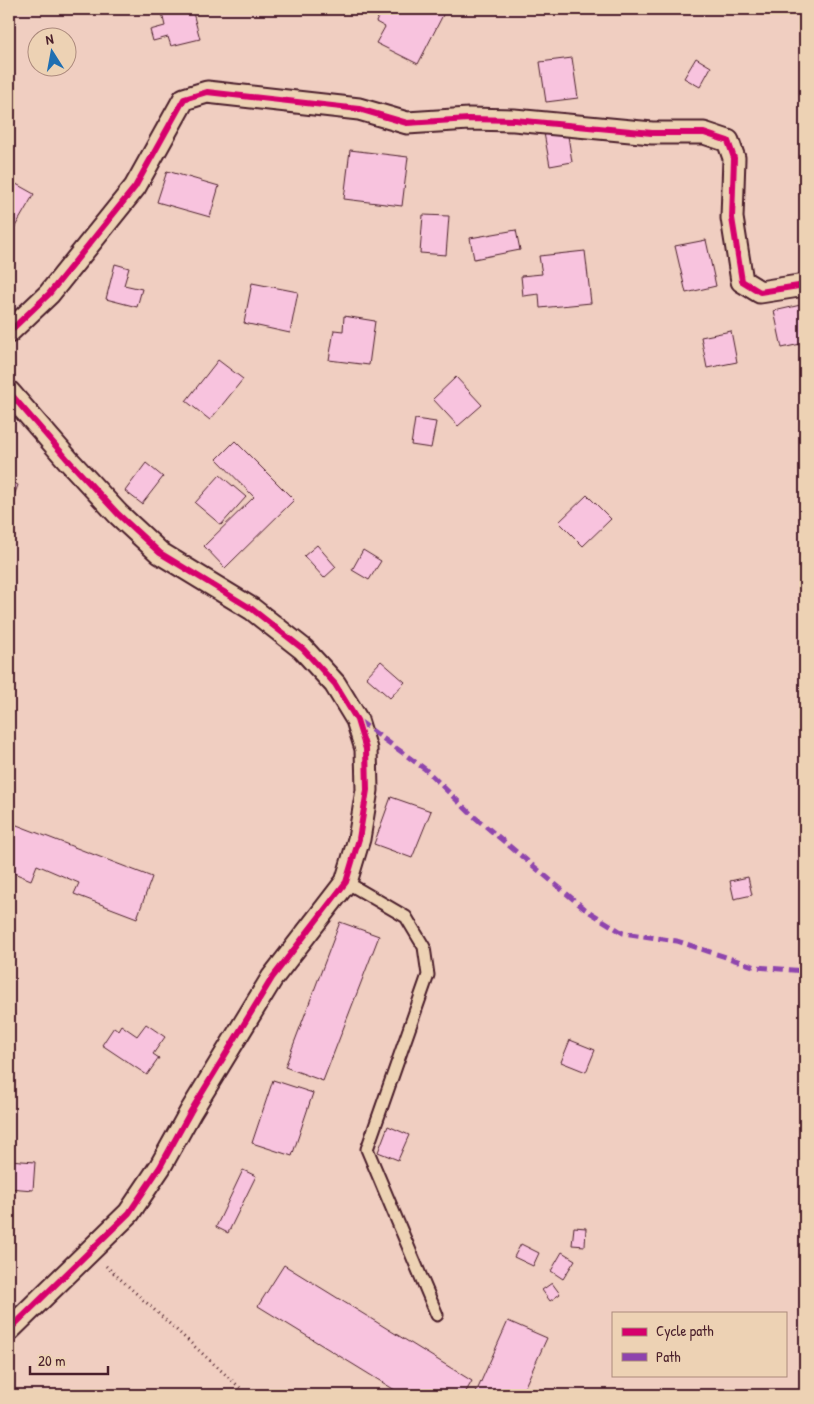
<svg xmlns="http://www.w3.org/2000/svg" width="814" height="1404" font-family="'Patrick Hand',sans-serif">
<rect width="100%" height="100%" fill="#f0cec1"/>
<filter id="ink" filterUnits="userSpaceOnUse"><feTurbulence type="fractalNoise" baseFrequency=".02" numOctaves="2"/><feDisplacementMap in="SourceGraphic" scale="10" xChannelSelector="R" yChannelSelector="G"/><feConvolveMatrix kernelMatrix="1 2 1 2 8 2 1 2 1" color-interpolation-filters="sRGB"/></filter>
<g filter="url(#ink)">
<g fill="#f8c3de" stroke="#4a1f2b">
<polygon points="161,9 192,9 200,39 171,46 168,37 153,41 150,30 165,26"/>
<polygon points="382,9 446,9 418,64 376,43 385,27 376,22"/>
<polygon points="572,58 578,98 546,102 540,62"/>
<polygon points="696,58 711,67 700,87 684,78"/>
<polygon points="567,129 572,162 550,166 544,133"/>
<polygon points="350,150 408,157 402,206 344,199"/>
<polygon points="167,171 219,186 210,217 157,202"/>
<polygon points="9,180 34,194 9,237"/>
<polygon points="423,215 449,216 446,255 420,253"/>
<polygon points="516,230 520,250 474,259 470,238"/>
<polygon points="706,240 716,286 686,293 675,246"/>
<polygon points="585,251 591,303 540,308 539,294 523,296 521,276 542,274 539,256"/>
<polygon points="115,264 129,268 124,285 142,289 137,307 106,299"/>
<polygon points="252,283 298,292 290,333 244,323"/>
<polygon points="805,304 805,343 782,348 774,311"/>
<polygon points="344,316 375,321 369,365 329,360 334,330 343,331"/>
<polygon points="731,331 737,362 707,368 701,337"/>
<polygon points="218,360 243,379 210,420 186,401"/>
<polygon points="456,377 482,405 458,426 433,399"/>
<polygon points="415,419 436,422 431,448 411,445"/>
<polygon points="235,441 294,500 225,568 204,546 254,497 217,459"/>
<polygon points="146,463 163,477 142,504 125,491"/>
<polygon points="220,475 246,497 221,525 195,503"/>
<polygon points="9,481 18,485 9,509"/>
<polygon points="587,495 611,519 583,546 559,522"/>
<polygon points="317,545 336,567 324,578 304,556"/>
<polygon points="363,550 381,561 369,580 352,570"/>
<polygon points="381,661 405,682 390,698 366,677"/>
<polygon points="391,797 431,811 412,858 374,844"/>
<polygon points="9,822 152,877 137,918 74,894 79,883 37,865 31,880 9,871"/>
<polygon points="748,877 752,895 734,899 730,881"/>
<polygon points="340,922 379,936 323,1081 285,1067"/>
<polygon points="146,1024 165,1037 153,1054 159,1058 147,1075 102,1045 114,1027 118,1030 121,1025 137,1036"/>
<polygon points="570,1040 595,1050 586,1072 561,1062"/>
<polygon points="273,1080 313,1093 292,1156 252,1143"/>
<polygon points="388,1126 409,1135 398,1160 378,1152"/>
<polygon points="9,1160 35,1162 33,1190 9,1188"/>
<polygon points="243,1170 256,1176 228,1233 216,1227"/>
<polygon points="574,1227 586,1228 585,1246 572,1245"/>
<polygon points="521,1244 539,1253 533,1266 514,1257"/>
<polygon points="562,1252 575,1260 563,1279 551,1271"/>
<polygon points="284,1265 472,1381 464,1395 403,1395 258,1306"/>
<polygon points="552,1283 560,1294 550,1301 542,1290"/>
<polygon points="508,1321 547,1338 521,1395 475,1395"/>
</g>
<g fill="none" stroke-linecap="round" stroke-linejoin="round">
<defs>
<polyline id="service" points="346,882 406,917 424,947 428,975 367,1149 437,1315"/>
<g id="minor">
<polyline points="9,332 49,294 135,187 184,99 207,92 359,109 407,123 469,119 514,120 652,133 704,133 728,141 734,158 732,218 742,281 760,292 805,285"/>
<polyline points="9,392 68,460 118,514 160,553 252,609 303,649 335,684 357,720 366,749 367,790 359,839 346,882 272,978 191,1111 160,1167 129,1213 9,1330"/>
</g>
</defs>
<use href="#service" stroke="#4a1f2b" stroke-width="15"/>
<use href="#minor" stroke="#4a1f2b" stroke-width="25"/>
<polyline stroke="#4a1f2b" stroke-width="3" stroke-dasharray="1 4" stroke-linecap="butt" points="106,1266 248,1395"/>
<use href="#service" stroke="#edd2b4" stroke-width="11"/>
<use href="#minor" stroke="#edd2b4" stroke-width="21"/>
<polyline stroke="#8e44ad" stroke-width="5" stroke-dasharray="10 5" stroke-linecap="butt" points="359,721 425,769 471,814 585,909 623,933 677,941 756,967 805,971"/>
<defs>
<g id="cycleway">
<polyline points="9,332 49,294 135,187 184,99 207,92 359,109 407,123 469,119 514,120 652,133 704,133 728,141 734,158 732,218 742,281 760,292 805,285"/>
<polyline points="9,392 68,460 118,514 160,553 252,609 303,649 335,684 357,720 366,749 367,790 359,839 346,882 272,978 191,1111 160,1167 129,1213 9,1330"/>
</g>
</defs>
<use href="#cycleway" stroke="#edd2b4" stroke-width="9"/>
<use href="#cycleway" stroke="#d6006c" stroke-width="6"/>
</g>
</g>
<rect width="814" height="1404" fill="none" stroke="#edd2b4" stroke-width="30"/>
<rect x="15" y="15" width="784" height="1374" fill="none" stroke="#4a1f2b" stroke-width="2" filter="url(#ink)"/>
<rect x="612" y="1312" width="175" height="65" fill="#edd2b4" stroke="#ac8a7d"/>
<rect x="622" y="1328" width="25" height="8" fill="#d6006c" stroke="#ac8a7d"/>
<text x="656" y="1336" font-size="15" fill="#4a1f2b">Cycle path</text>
<rect x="622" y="1353" width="25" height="8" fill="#8e44ad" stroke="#ac8a7d"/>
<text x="656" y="1362" font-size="15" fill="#4a1f2b">Path</text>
<g transform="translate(52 52) rotate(349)"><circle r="24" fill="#edd2b4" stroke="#ac8a7d"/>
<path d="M0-4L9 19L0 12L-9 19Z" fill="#1f6fb2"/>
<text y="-8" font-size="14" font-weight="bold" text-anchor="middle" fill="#4a1f2b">N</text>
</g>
<path d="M30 1366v8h78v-8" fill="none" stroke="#4a1f2b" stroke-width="2.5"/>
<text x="38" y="1366" font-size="15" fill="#4a1f2b" stroke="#edd2b4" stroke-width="4" paint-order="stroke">20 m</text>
</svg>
